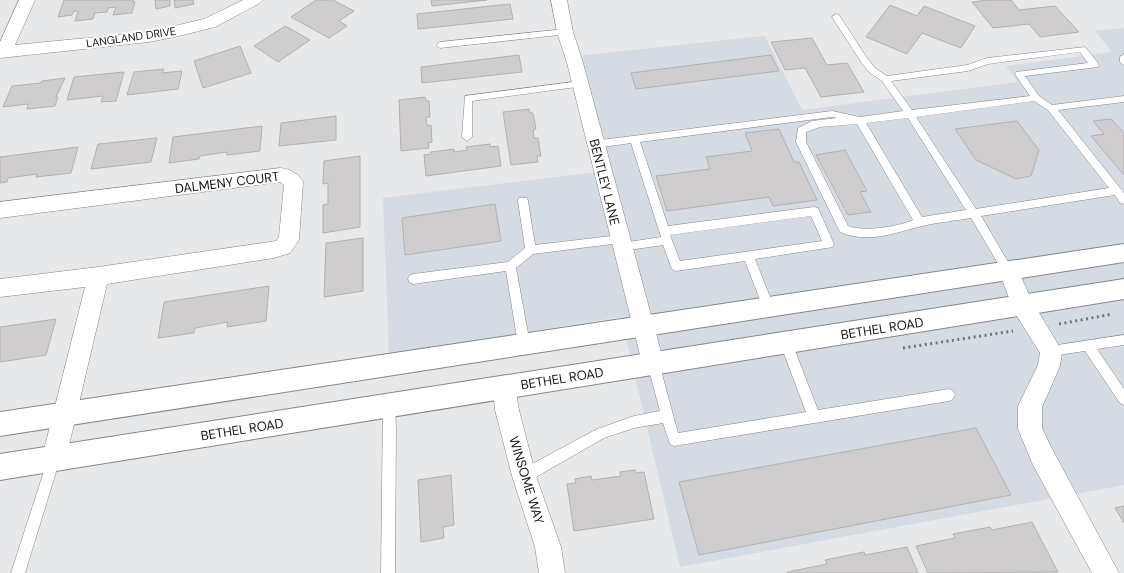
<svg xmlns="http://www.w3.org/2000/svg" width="1124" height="573" font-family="'DM Sans',sans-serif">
<rect width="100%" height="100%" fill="#e6e8ea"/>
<polygon fill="#d4dbe3" points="1124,28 1124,485 680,567 621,317 389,354 383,198 606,171 576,56 765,36 802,110 1017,82 1006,66 1112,52 1095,31"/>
<g fill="#cfcdcd" stroke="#b3b0b0">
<polygon points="64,0 133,0 133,2 135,2 132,13 113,15 116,7 108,8 107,12 95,13 93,19 75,21 78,11 74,11 72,15 58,17"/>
<polygon points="155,0 170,0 170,6 156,9"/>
<polygon points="174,0 193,0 194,4 175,8"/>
<polygon points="316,0 333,0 354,11 339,21 347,26 329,38 291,17"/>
<polygon points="431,0 487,0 432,6"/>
<polygon points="988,0 1011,0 1019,10 1055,6 1079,32 1040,37 1029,24 993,28 972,2"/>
<polygon points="510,4 513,19 418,29 417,14"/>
<polygon points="890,5 917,16 924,6 975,26 961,48 922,33 907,54 866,37"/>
<polygon points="285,26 310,40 278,62 254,46"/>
<polygon points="812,38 827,65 847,63 864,92 821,97 805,68 785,70 771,42"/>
<polygon points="240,46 251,73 203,88 194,61"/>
<polygon points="519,55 522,72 422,83 421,67"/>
<polygon points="771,55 779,71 636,89 631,73"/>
<polygon points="164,69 162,73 182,71 178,89 127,95 134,72"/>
<polygon points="124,72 116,101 101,102 103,96 67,100 74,77"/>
<polygon points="65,78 56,97 58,97 55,106 27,109 28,104 3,107 12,86 41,83 42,81"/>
<polygon points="425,97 426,101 429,101 430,117 426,117 427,126 431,125 432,142 428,143 429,148 401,151 399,100"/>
<polygon points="529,109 530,113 533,113 536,129 533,130 534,138 538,138 541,156 537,156 538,162 511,165 503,112"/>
<polygon points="336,116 336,140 279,146 281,123"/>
<polygon points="1111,119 1124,133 1124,175 1091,136 1104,134 1093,121"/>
<polygon points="1017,121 1039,150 1031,176 1016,179 976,160 955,129"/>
<polygon points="262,126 260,151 227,155 227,152 200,156 199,159 169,163 173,137"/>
<polygon points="779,129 794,162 799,162 817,200 773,206 769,197 667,211 656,176 710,169 706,157 752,151 745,133"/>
<polygon points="157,138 151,162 91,169 98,144"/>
<polygon points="490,144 490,147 498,146 501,166 426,176 424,155 431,154 431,152 454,149 454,152 467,150 466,147"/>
<polygon points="78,147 71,173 36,177 37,174 8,178 7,182 0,183 0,157"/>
<polygon points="845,150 867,191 860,192 871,212 848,215 816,155"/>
<polygon points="360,156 360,227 323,233 323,205 328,204 328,183 323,184 324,161"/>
<polygon points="495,204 501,241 405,255 402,218"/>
<polygon points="363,238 363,291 324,297 326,243"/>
<polygon points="269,286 266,321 227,327 228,322 195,328 194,333 158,338 164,302"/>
<polygon points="56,319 46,355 0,362 0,327"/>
<polygon points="976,428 1011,495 699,555 679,482"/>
<polygon points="635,470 636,473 644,472 654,519 574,531 567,484 576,483 575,479 591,476 592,480 621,476 620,472"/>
<polygon points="451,475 454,525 443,527 444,538 421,542 418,480"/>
<polygon points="1124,506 1124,523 1115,508"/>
<polygon points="1032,522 1058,572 928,573 916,546 955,538 953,534 990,527 992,530"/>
<polygon points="907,547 918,573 787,573 787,572 827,564 825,560 864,552 865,555"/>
</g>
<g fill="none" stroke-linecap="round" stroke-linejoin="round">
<defs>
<g id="lane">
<path d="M836,14L839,15L867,58L875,68L887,76L967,65L987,58L1085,47L1098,63L1099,65L1098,67L1025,76L1039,96L1052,105L1124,96V102L1058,110L1124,193V204L1120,203L1115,195L981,216L1014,272L1013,275L1009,277L1005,275L971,218C955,221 938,222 922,226C894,233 868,244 840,232L796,142L798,128L812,121L837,118L832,117L640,142L668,226L814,207L818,208L834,244L833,247L755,259L774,307L772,310L768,312L764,310L745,261L676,271L672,269L663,245L622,251L618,250L617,247L620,243L533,254L516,268L530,344L528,348L524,349L520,348L518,344L506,271L413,284L409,282L408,279L409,276L413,274L508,262L525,248L518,201L519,198H527L528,201L535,245L620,235L624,236L625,239L622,243L661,237L631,143L596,148L591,144L593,141L832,111L860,117L903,111L882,81L869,72L861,62L832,17ZM1080,52L1088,63L1016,72L1015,74L1030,96L912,110L891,81L968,71L988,64ZM1034,101L1048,110L1109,188L976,209L916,117ZM908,118L966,210L922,217L866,123ZM857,124L913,220C897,227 863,232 848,226L806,142V132L820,127ZM811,216L822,241L680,261L670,235Z"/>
<polygon points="565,29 568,30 569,32 568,34 440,48 436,45 440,42"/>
<polygon points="1124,54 1124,65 1120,62 1120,57"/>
<polygon points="581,81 585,84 584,86 472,101 472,137 467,141 462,137 465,96"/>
<polygon points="1124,335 1124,345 1097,349 1124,389 1124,405 1120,403 1085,351 1051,356 1047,355 1045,351 1047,347 1051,346"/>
<polygon points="786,338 790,339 792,343 818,410 949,389 953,391 955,395 953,399 949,401 674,446 670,444 663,423 634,428 604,438 529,481 524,482 519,481 518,476 519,471 597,429 634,416 660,411 647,363 649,359 653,358 657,359 659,363 678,433 806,412 780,343 782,339"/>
<polygon points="389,399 393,401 395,405 396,429 395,573 381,573 383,405 385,401"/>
<polygon points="54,453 59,454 60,459 25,573 11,573 48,459 49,454"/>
</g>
<g id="street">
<polygon points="19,0 35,0 15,45 149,32 204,19 243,0 263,0 260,3 215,27 179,36 149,42 0,58 0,42"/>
<polygon points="551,0 567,0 573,32 583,63 664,363 661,370 653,373 645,370 642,363 567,63 557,32"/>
<path d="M280,168C290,169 298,173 303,182L299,240L290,253L274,258L107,284L66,458L63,467L54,470L45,467L42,458L85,287L0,297V279L98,267L276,241L279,237L284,185L280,182L0,218V202Z"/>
<polygon points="1009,263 1016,266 1032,301 1062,351 1060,366 1042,407 1042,428 1051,447 1119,573 1092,573 1033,465 1018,429 1018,406 1038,365 1040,353 1015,313 999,272 1002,266"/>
<polygon points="504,376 512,379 515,387 519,410 536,476 561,547 565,573 539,573 535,547 512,476 495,410 493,387 496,379"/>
</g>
<g id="primary">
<polygon points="1124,244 1124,262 0,436 0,412"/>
<polygon points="1124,279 1124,299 0,480 0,454"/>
</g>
</defs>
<use href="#lane" stroke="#858688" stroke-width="1"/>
<use href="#street" stroke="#858688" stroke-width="1"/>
<use href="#primary" stroke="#858688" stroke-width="2"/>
<g stroke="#727374" stroke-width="3" stroke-dasharray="2 3.5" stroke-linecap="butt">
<polyline points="1059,324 1113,314"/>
<polyline points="903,348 1013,331"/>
</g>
<use href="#lane" fill="#fff" fill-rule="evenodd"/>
<use href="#street" fill="#fff" fill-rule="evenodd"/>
<use href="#primary" fill="#fff" fill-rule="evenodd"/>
</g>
<g text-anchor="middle" stroke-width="4" stroke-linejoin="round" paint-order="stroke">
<g font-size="11" fill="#121313" stroke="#fff">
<text transform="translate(131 37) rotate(-8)" y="4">LANGLAND DRIVE</text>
</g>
<g font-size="13" fill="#121313" stroke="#fff">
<text transform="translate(227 182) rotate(-7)" y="5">DALMENY COURT</text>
<text transform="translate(605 182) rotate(76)" y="5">BENTLEY LANE</text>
<text transform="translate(882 328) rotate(-9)" y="5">BETHEL ROAD</text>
<text transform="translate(562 378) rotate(-9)" y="5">BETHEL ROAD</text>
<text transform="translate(242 429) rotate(-9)" y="5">BETHEL ROAD</text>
<text transform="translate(527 480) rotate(73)" y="5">WINSOME WAY</text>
</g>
</g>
</svg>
